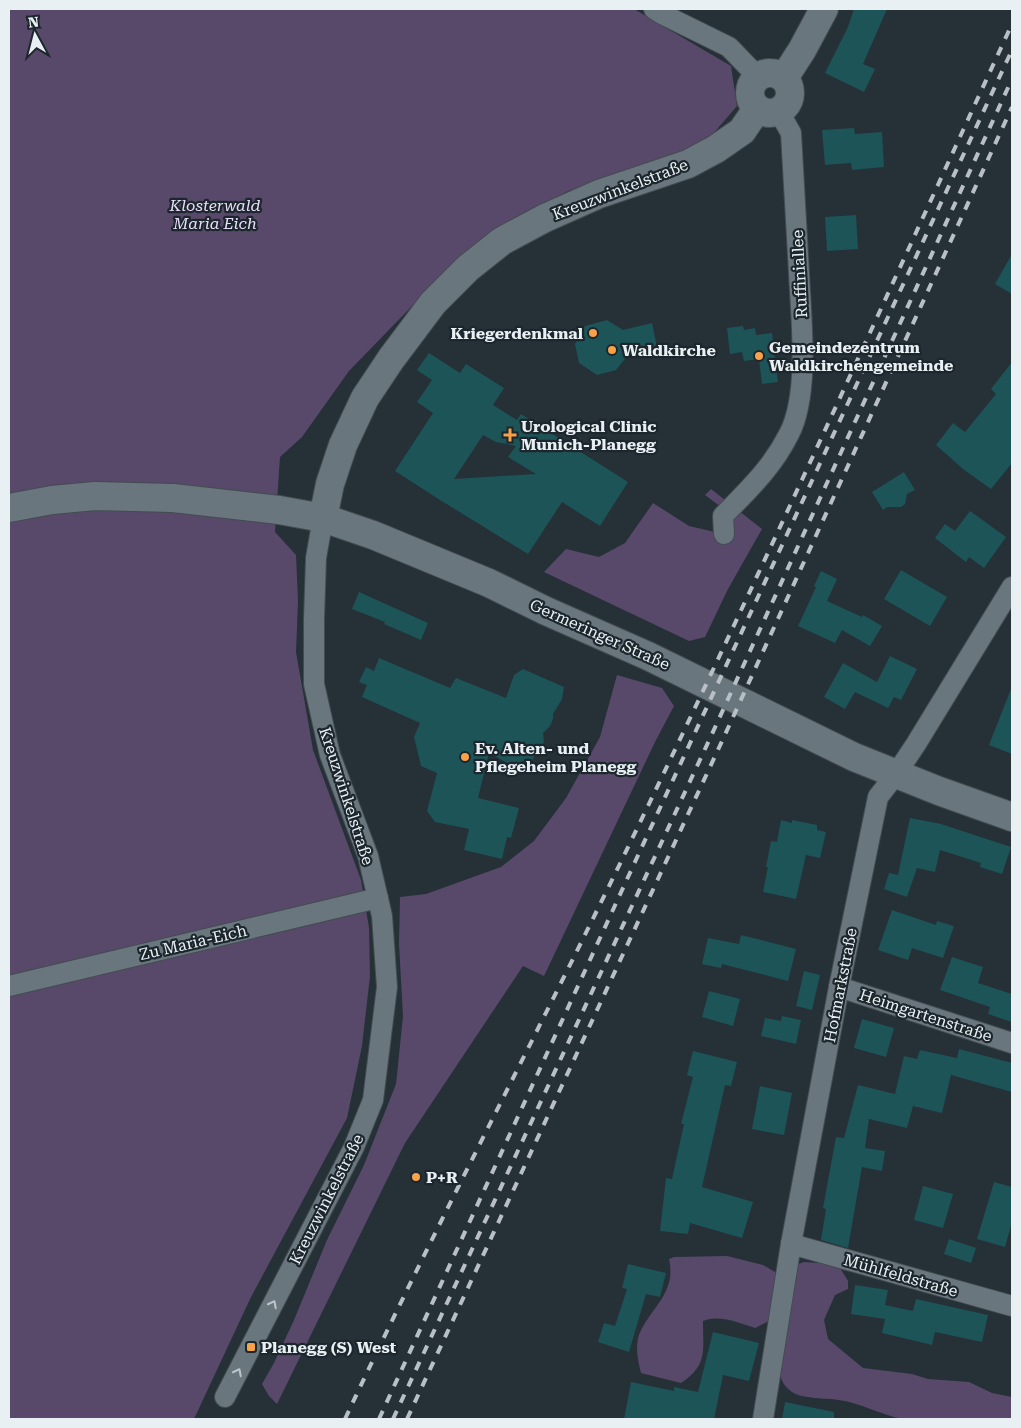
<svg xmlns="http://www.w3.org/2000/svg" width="1021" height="1428" font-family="'Roboto Serif',serif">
<rect width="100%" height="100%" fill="#263037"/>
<g fill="#58496a">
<polygon points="9,9 634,9 731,66 737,106 712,135 664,161 568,191 494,229 414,304 349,371 302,437 280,457 275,532 296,555 298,601 296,652 313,750 361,880 369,928 370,976 362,1046 347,1118 251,1297 194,1419 9,1419"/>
<polygon points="711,489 762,529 728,589 705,637 689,641 544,572 566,549 599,557 625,543 653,503 689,526 715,532 721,507 705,495"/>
<polygon points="617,675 662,688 674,706 655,742 544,976 523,966 405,1143 277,1404 269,1396 262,1384 274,1363 294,1320 327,1240 364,1165 396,1084 403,1016 399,944 400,897 426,894 501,867 534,841 566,798 600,737"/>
<path d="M727,1256L763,1265L775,1272L777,1280L771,1320L755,1328C740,1323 719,1314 703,1321C703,1351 708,1365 681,1383L641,1373C638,1361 635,1348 639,1335C650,1307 677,1294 669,1259L674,1257Z"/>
<path d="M804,1262L821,1263L840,1268L848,1281V1289L835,1295L824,1320L828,1339L863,1368L912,1374L928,1379L969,1382L992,1393L1012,1397V1419H903C881,1415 861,1403 839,1400C826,1398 802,1399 792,1392C785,1387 781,1381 780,1373L795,1265Z"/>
</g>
<g fill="#1c5458" fill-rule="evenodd">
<polygon points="854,9 887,9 863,64 875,69 864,92 825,73 848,27"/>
<polygon points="854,128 855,134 882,132 884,167 852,170 851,163 825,165 822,130"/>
<polygon points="856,215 858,249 827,251 825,217"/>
<polygon points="1012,254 1012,294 995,284"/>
<polygon points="607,320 623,330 652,323 657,347 628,355 616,370 597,375 579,363 575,344 585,326"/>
<polygon points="743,326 744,330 755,328 756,335 772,333 778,382 762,384 759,359 744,361 742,352 730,354 727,328"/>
<path d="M429,353L460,373L466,364L504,388L493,405L517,420L521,414L628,482L600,526L562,502L528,554L440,500L395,471L433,413L417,402L432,380L417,370ZM483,435L496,442L516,446L508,457L536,474L454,479Z"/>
<polygon points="1012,362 1012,463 991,489 963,469 936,445 953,423 965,432 996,394 991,389"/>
<polygon points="904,472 915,490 907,494 905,504 901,507 887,507 883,510 872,492"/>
<polygon points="970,511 1006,537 984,568 969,557 966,562 935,538 945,524 955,531"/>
<polygon points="901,570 947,597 930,626 884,599"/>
<polygon points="821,571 837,579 827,601 862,617 863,615 882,626 870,646 842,630 835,643 798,626 816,587 814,586"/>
<polygon points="359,592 428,623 421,640 384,624 385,622 352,609"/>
<polygon points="890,656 917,669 901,700 894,697 888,708 855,692 845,709 824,697 843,663 877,682"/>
<polygon points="379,658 450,688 456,678 506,698 514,675 523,669 564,687 562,699 553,714 553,719 550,726 543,733 544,742 539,753 535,754 532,761 525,760 515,765 509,764 489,753 478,798 519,808 511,838 507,837 502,859 464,850 469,829 435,822 427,811 437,773 421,766 414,737 420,723 362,697 367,685 359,682 366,667 374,671"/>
<polygon points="1011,689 1012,689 1012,754 989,745"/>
<polygon points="910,818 941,824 1011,847 1002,874 980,867 981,863 940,850 935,872 917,868 907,897 884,889 889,873 898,875"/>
<polygon points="781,820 792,823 792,820 817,825 817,830 826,832 820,858 806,855 796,899 763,892 768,867 766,867 771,841 777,842"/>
<polygon points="892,910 936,925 937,921 954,926 943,958 912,948 908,960 878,950"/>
<polygon points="741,935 796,949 788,981 722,964 721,968 702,964 708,938 739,944"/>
<polygon points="952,957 983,967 978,983 1012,994 1012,1022 988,1014 990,1007 940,990"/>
<polygon points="804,971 820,975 812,1010 796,1006"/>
<polygon points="709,991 740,999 733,1026 702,1017"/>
<polygon points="782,1016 801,1020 796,1044 761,1036 765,1018 781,1021"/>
<polygon points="862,1019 894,1028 886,1057 854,1048"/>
<polygon points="959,1049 1012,1063 1012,1092 951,1075 942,1113 913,1106 907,1128 869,1119 865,1148 885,1151 882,1171 862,1167 848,1248 821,1240 826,1209 823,1208 836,1137 844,1138 858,1085 895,1094 904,1056 917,1059 920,1050 957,1058"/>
<polygon points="693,1051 737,1062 731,1086 725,1085 702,1187 753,1202 742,1238 690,1223 688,1234 660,1231 666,1178 672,1179 684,1124 681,1124 693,1077 687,1075"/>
<polygon points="760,1086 792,1093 784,1135 752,1129"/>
<polygon points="994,1182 1012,1187 1012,1222 1005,1247 977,1239"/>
<polygon points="923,1186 953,1194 943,1228 914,1220"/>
<polygon points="949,1239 976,1248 971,1263 944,1254"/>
<polygon points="628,1264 666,1273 660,1297 646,1294 629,1352 598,1342 604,1323 615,1326 627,1289 622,1288"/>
<polygon points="855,1285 888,1290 885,1305 913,1311 916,1299 988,1315 982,1342 935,1332 932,1345 882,1333 885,1319 851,1314"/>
<polygon points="713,1332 759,1343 749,1381 723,1375 714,1419 624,1419 631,1382 674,1391 674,1387 698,1392"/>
<polygon points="785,1402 834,1412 834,1419 782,1419"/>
</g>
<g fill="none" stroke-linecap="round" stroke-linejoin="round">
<defs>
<g id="street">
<polyline points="654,9 662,14 729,47 758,77"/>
<path d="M724,534L723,516C749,489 772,468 789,434C810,394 801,318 799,273C796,226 794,180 791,133L779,112"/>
<polyline points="9,986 378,898"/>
<polyline points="839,987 1012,1043"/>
<polyline points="791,1244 1012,1306"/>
<polyline points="225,1397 354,1147 373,1100 387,987 382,916 368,856 330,755 314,684 314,619 316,558 323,518"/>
<polyline points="763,1419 791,1244 839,987 878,797 896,774 916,744 1012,587"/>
</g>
<g id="secondary">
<circle cx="770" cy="93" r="20"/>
<polyline points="784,78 802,50 824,9"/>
<polyline points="9,508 52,500 95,496 173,498 279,510 323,518 373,535 489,583 546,611 648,656 854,757 939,791 1012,817"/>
<polyline points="323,518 330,484 343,445 365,398 391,359 433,303 468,268 502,241 545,218 599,194 688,164 716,149 742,131 757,109"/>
</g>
</defs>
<use href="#street" stroke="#434c51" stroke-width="22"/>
<use href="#secondary" stroke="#434c51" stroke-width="30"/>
<use href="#street" stroke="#6a767d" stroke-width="20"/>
<use href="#secondary" stroke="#6a767d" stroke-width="28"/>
<g stroke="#b8c0c5" stroke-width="4" stroke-dasharray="9 9" stroke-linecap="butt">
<path d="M345,1419C436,1225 537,1035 631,841C762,571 886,297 1012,24"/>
<polyline points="379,1419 640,851 1012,50"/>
<polyline points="393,1419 712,734 1012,79"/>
<polyline points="407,1419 723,739 1012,107"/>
</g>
</g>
<defs><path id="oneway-chevron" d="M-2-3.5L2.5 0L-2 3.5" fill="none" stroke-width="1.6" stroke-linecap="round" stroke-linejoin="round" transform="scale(1.25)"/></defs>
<g stroke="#bdc5ca">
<use href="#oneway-chevron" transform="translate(273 1304) rotate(-63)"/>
<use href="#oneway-chevron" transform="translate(238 1372) rotate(-63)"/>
</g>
<g fill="#f7a149" stroke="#1c262d" stroke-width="2">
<circle cx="593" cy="333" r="5"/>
<circle cx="612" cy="350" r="5"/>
<circle cx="759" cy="356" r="5"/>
<path d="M507.5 427.5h5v5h5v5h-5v5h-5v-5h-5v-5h5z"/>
<circle cx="465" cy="757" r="5"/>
<circle cx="416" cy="1177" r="5"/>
<rect x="246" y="1342" width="10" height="10" rx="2.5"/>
</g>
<g text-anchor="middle" stroke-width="4.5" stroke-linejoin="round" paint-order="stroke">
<g font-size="16" fill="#e9f0f4" stroke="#1c262d">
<text transform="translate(620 189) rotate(-21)" y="6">Kreuzwinkelstraße</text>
<text transform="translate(799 274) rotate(-93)" y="6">Ruffiniallee</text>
<text transform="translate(600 634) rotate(24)" y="6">Germeringer Straße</text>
<text transform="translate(347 796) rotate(72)" y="6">Kreuzwinkelstraße</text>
<text transform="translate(193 942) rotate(-13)" y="6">Zu Maria-Eich</text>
<text transform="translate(840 985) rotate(-79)" y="6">Hofmarkstraße</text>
<text transform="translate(926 1015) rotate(18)" y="6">Heimgartenstraße</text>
<text transform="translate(326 1199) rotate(-63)" y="6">Kreuzwinkelstraße</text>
<text transform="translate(901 1275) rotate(16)" y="6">Mühlfeldstraße</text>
</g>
<g font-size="16" font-style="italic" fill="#eaddfa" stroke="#1c262d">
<text x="215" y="211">Klosterwald<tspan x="215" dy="18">Maria Eich</tspan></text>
</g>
<g font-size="16" font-weight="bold" fill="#e9f0f4" stroke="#1c262d" text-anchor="start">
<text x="583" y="339" text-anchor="end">Kriegerdenkmal</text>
<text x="769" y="353">Gemeindezentrum<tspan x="769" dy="18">Waldkirchengemeinde</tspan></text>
<text x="622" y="356">Waldkirche</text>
<text x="521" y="432">Urological Clinic<tspan x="521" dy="18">Munich-Planegg</tspan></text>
<text x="475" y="754">Ev. Alten- und<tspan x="475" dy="18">Pflegeheim Planegg</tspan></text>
<text x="426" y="1183">P+R</text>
<text x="261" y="1353">Planegg (S) West</text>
</g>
</g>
<rect width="1021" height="1428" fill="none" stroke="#e9f0f4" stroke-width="20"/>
<g transform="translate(35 35) rotate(353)" stroke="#1c262d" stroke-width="4" paint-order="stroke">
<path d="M0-4L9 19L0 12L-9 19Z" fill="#e9f0f4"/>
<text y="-8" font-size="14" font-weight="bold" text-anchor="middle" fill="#e9f0f4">N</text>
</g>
</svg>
